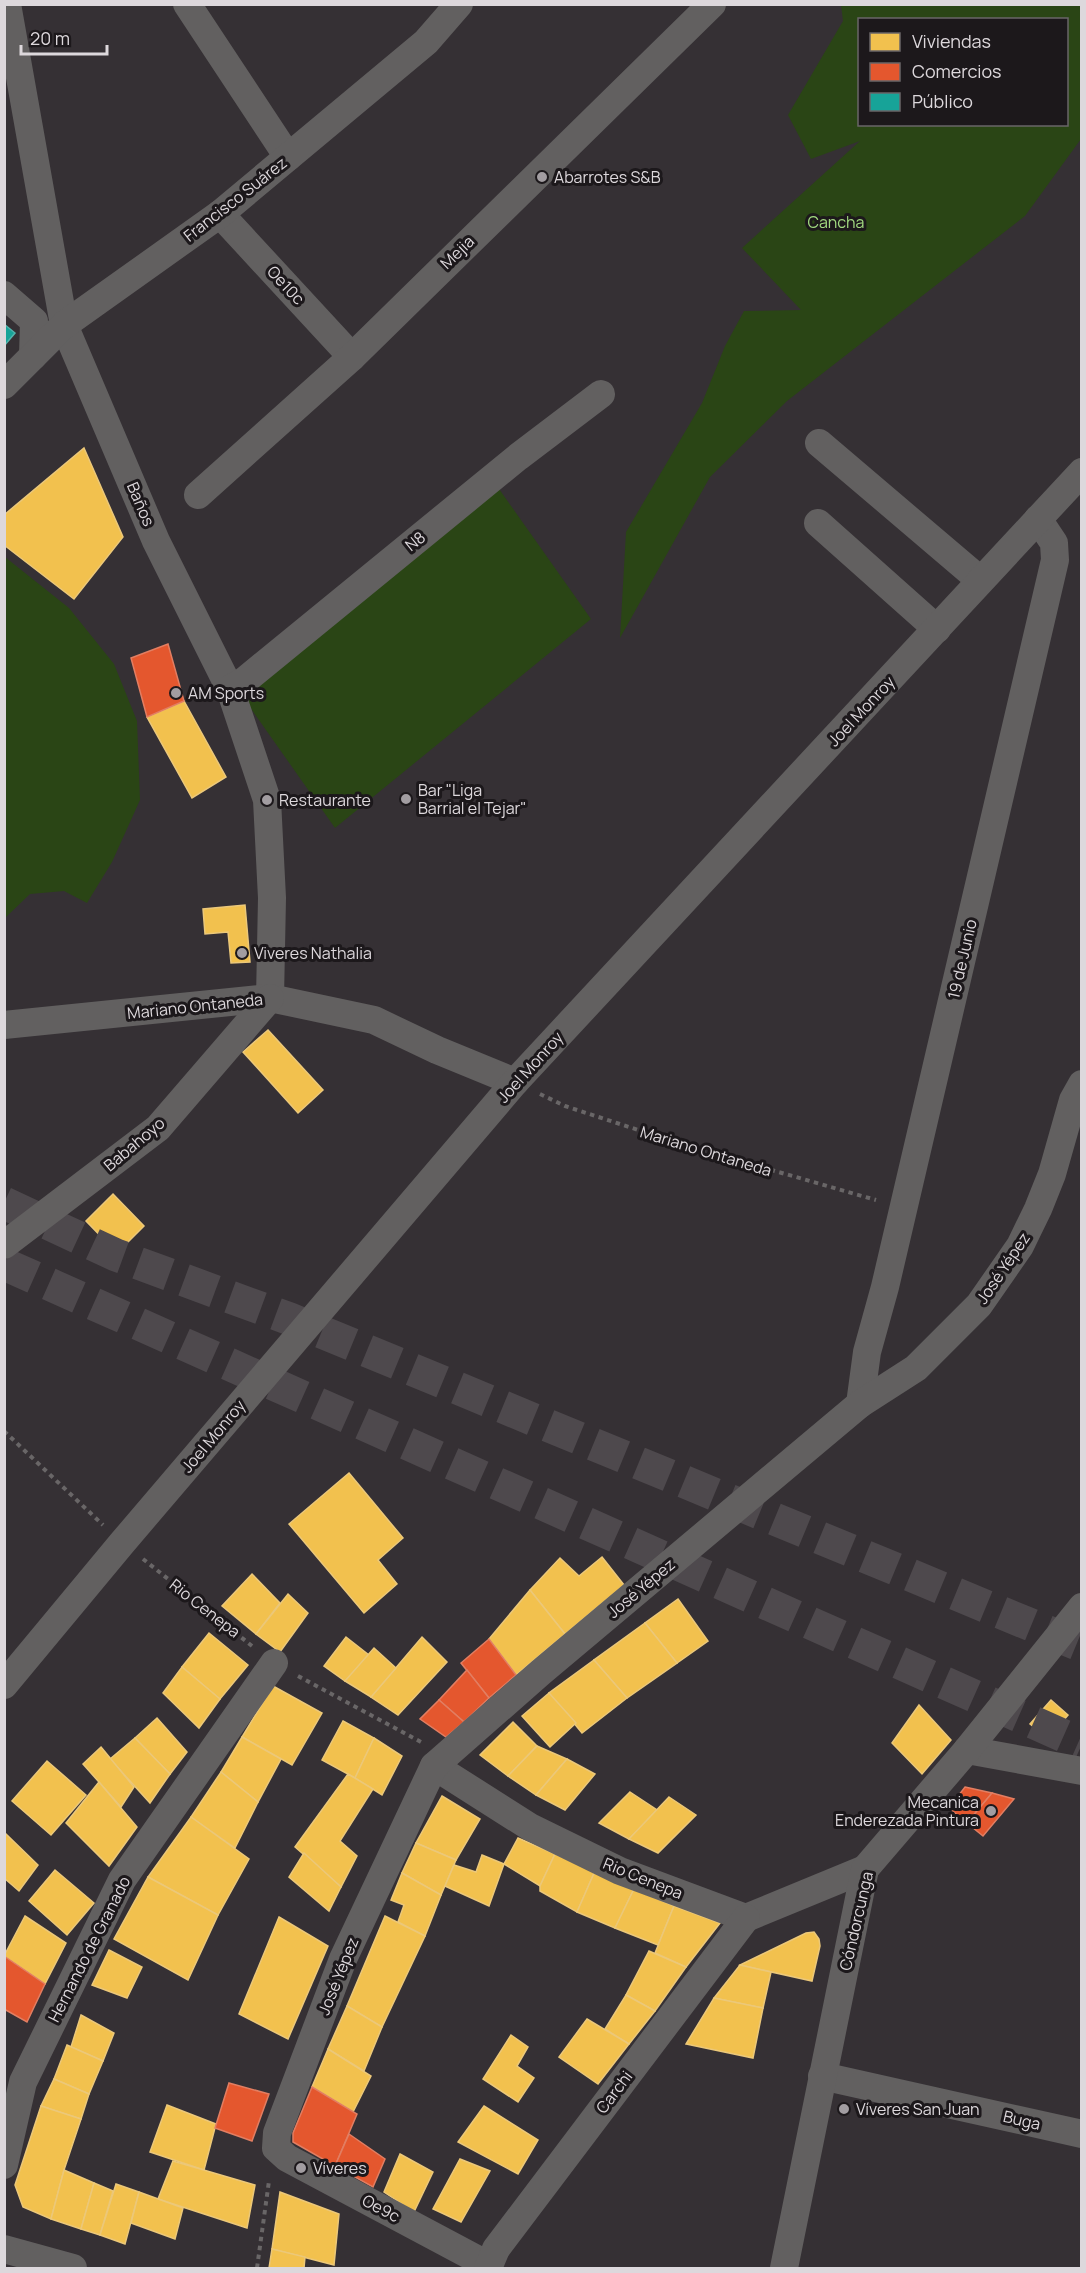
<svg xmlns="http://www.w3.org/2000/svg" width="1086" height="2273" font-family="Manrope,sans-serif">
<rect width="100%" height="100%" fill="#353034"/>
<g fill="#2a4515" fill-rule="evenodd">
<path d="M841,5H1081V139L1025,216L787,401L710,477L620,638L626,532L702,403L725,346L744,311L801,310L742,248L860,141L811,159L788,115L843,21ZM860,20H1066V124H860Z"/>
<polygon points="492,479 591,619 335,828 240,693"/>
<polygon points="5,557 69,608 114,664 137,721 140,800 112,862 87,903 64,891 30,894 5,918"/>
</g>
<g fill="#f2c14e" stroke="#ecc879" stroke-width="1.5">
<polygon points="84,448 123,537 74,599 4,545 4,515"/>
<polygon points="184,701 226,777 192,798 147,717"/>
<polygon points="245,905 250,962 231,963 228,932 205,934 203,909"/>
<polygon points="268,1030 323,1090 298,1113 243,1052"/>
<polygon points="113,1194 144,1226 117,1253 86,1221"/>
<polygon points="349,1473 403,1538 378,1560 397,1584 364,1613 289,1524"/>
<polygon points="602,1557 624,1585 565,1634 530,1590 560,1558 579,1576"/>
<polygon points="252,1574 280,1603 256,1634 222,1606"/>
<polygon points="530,1590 565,1634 516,1675 489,1639"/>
<polygon points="288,1594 308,1613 280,1652 256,1634"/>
<polygon points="678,1599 708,1641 677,1663 645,1623"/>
<polygon points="645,1623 677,1663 627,1698 594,1660"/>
<polygon points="209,1633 248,1665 220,1699 182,1667"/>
<polygon points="346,1637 369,1655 345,1681 324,1666"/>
<polygon points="422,1637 447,1662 398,1715 371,1697"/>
<polygon points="374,1648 396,1668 371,1697 345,1681"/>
<polygon points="594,1660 627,1698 582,1733 549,1693"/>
<polygon points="182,1667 220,1699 199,1728 163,1693"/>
<polygon points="273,1686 322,1713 292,1765 242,1737"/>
<polygon points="549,1693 576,1723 550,1747 522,1716"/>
<polygon points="1051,1700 1068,1715 1048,1739 1030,1724"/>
<polygon points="919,1705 951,1740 922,1774 892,1743"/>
<polygon points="157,1718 187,1752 170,1774 135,1738"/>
<polygon points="343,1721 374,1738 355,1778 322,1760"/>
<polygon points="513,1722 537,1746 508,1776 480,1755"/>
<polygon points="242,1737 281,1759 258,1802 221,1772"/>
<polygon points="135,1738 170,1774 150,1803 110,1759"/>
<polygon points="374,1738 402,1756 382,1795 355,1778"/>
<polygon points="537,1746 567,1759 536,1795 508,1776"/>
<polygon points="101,1747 134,1787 121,1807 83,1764"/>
<polygon points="567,1759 595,1774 565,1810 536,1795"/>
<polygon points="47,1761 86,1795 51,1835 12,1801"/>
<polygon points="221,1772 258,1802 235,1848 191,1817"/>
<polygon points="348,1774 373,1789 340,1841 357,1856 341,1887 295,1847"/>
<polygon points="99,1782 137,1827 109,1866 66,1823"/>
<polygon points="630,1792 657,1810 629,1839 599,1823"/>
<polygon points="442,1796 480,1819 456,1860 416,1843"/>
<polygon points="669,1797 696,1815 658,1853 629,1839"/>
<polygon points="191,1817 249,1859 218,1915 148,1877"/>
<polygon points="5,1833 38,1865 19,1891 4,1878"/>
<polygon points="518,1838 555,1854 540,1886 504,1864"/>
<polygon points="416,1843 456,1860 441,1895 402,1873"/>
<polygon points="304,1853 341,1887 329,1911 289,1877"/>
<polygon points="555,1854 595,1871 577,1912 540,1891 540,1886"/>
<polygon points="482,1855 504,1864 489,1906 445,1886 454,1865 476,1872"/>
<polygon points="55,1870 94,1903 67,1935 29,1901"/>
<polygon points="595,1871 634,1889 615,1928 577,1912"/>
<polygon points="402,1873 441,1895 425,1936 398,1922 404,1905 391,1900"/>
<polygon points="148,1877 218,1915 188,1980 114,1939"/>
<polygon points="634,1889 674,1906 658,1945 615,1928"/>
<polygon points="674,1906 720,1923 686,1967 655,1953"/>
<polygon points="25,1916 66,1943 45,1984 4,1956"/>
<polygon points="385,1916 425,1936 382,2027 347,2006"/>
<polygon points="279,1917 328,1946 288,2039 239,2014"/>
<polygon points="814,1932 819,1939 820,1946 812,1981 740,1965 806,1933"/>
<polygon points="109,1950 142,1967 127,1998 92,1985"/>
<polygon points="649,1951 686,1967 655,2011 626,1995"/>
<polygon points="740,1965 771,1972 763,2008 714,1998"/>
<polygon points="626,1995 655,2011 629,2044 605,2029"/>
<polygon points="714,1998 763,2008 753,2058 686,2044"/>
<polygon points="347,2006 382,2027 364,2071 328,2049"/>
<polygon points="81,2015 114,2033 103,2061 71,2047"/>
<polygon points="587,2019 629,2044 598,2084 559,2057"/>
<polygon points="511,2035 528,2047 517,2066 534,2078 518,2102 483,2079"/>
<polygon points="67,2045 103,2061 89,2094 54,2079"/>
<polygon points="328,2049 371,2076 353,2112 312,2087"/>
<polygon points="54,2079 89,2094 81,2119 41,2106"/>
<polygon points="167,2105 216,2124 204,2170 150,2152"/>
<polygon points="41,2106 81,2119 64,2170 51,2219 23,2207 15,2185"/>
<polygon points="484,2106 538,2140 518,2174 458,2142"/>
<polygon points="400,2154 433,2172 414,2212 384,2192"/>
<polygon points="460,2159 490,2171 461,2222 433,2209"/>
<polygon points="173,2161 255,2185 247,2228 158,2199"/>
<polygon points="64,2170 94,2183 81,2229 51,2219"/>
<polygon points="94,2183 113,2191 100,2235 81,2229"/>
<polygon points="116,2184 139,2192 125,2244 100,2235"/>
<polygon points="139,2192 183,2208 175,2239 131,2223"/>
<polygon points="280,2192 339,2214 334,2265 272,2249"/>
<polygon points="272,2249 305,2257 304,2268 269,2268"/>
</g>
<g fill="#e4572e" stroke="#e27e62" stroke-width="1.5">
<polygon points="168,644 184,701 147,717 131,658"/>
<polygon points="489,1639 516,1675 489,1698 461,1663"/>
<polygon points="467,1670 489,1698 464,1722 439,1700"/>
<polygon points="439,1700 464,1722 446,1737 420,1719"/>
<polygon points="965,1787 992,1793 967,1823 949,1808"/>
<polygon points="992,1793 1014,1799 983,1836 967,1823"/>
<polygon points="4,1956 45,1984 27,2022 4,2009"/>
<polygon points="229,2083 269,2094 252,2141 215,2128"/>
<polygon points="312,2087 357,2114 335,2166 293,2142 293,2133"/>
<polygon points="349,2134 385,2159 373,2187 335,2166"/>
</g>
<polygon fill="#17a398" stroke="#52b3ac" stroke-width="1.5" points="4,324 15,333 4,346"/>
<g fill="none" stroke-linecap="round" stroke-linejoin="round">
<g stroke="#4e494d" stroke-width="33" stroke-dasharray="33 16" stroke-linecap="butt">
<polyline points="4,1203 116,1255 290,1319 1082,1646"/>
<polyline points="4,1264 1082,1744"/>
</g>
<g stroke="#696667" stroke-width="4" stroke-dasharray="4.5 4.5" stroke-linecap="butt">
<polyline points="540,1094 565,1106 681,1144 876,1200"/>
<polyline points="4,1431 103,1525"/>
<polyline points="143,1559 252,1646"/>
<polyline points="298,1676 421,1742"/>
<polyline points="257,2268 269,2181"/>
</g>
<g stroke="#626060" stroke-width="28">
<polyline points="7,4 64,325 156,541 230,689 267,800 272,898 270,998"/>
<polyline points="187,4 288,157"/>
<polyline points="220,214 352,357"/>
<polyline points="4,295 34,321 33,356"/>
<polyline points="4,385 64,325 220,214 426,42 459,4"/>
<polyline points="819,443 980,580"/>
<polyline points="198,495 352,357 712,4"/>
<polyline points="818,523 937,629"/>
<polyline points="230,689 244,681 518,457 601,394"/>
<polyline points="4,1025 270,998 374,1020 437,1050 515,1082"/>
<polyline points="4,1245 158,1128 270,998"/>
<polyline points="860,1404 867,1352 885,1287 1055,560 1054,543 1038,519"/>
<polyline points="4,1685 122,1543 515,1082 1082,472"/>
<polyline points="967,1750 1082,1771"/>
<polyline points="434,1766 530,1827 620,1871 746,1918 865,1869"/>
<polyline points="822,2076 1082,2134"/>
<polyline points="4,2165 23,2082 122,1880 274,1663"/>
<polyline points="4,2249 73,2268"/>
<polyline points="488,2265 287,2158 276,2148 277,2133 343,1959 434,1766 541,1672 860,1404 916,1368 979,1305 1020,1246 1038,1209 1052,1174 1073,1100 1082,1084"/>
<polyline points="488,2268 496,2249 746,1918"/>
<polyline points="784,2268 865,1869 967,1750 1082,1607"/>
</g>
</g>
<g fill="#a29da1" stroke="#1c181b" stroke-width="2">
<circle cx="542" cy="177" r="6"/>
<circle cx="176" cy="693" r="6"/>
<circle cx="406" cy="799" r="6"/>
<circle cx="267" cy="800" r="6"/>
<circle cx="242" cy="953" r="6"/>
<circle cx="991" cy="1811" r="6"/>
<circle cx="844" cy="2109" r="6"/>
<circle cx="301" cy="2168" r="6"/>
</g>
<g text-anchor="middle" stroke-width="6" stroke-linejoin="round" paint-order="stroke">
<g font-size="16" fill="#ddd8dc" stroke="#1c181b" text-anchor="start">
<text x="554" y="183">Abarrotes S&amp;B</text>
<text x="188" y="699">AM Sports</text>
<text x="418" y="796">Bar "Liga<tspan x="418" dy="18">Barrial el Tejar"</tspan></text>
<text x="279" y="806">Restaurante</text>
<text x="254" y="959">Viveres Nathalia</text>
<text x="979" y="1808" text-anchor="end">Mecanica<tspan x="979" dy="18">Enderezada Pintura</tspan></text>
<text x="856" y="2115">Víveres San Juan</text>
<text x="313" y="2174">Víveres</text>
</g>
<g font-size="16" fill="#ddd8dc" stroke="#1c181b">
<text transform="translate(235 199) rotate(-38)" y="6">Francisco Suárez</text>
<text transform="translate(457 252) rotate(-44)" y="6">Mejia</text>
<text transform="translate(286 285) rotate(47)" y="6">Oe10c</text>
<text transform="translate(141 504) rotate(67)" y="6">Baños</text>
<text transform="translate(415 541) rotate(-39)" y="6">N8</text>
<text transform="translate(861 711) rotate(-47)" y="6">Joel Monroy</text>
<text transform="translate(962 959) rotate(-77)" y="6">19 de Junio</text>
<text transform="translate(195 1006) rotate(-6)" y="6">Mariano Ontaneda</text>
<text transform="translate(530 1067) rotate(-48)" y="6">Joel Monroy</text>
<text transform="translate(134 1144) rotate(-40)" y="6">Babahoyo</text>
<text transform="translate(706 1151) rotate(17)" y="6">Mariano Ontaneda</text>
<text transform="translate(1003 1268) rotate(-56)" y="6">José Yépez</text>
<text transform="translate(213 1436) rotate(-50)" y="6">Joel Monroy</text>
<text transform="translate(641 1588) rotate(-40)" y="6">José Yépez</text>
<text transform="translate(205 1608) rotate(38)" y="6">Rio Cenepa</text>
<text transform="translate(643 1878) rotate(22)" y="6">Rio Cenepa</text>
<text transform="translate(856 1921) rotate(-77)" y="6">Cóndorcunga</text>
<text transform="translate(89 1949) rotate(-63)" y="6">Hernando de Granado</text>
<text transform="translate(338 1976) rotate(-68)" y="6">José Yépez</text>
<text transform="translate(614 2092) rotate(-53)" y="6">Carchi</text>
<text transform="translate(1022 2120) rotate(13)" y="6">Buga</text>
<text transform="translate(381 2208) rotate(28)" y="6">Oe9c</text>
</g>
<g font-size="16" fill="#a2da80" stroke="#1c181b">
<text x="836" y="228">Cancha</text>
</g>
</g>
<rect width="1086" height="2273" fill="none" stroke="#ddd8dc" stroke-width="12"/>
<rect x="858" y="18" width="210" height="108" fill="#1c181b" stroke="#696568" stroke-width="1.5"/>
<rect x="870" y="33" width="30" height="18" fill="#f2c14e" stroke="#696568" stroke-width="1.5"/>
<text x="912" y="48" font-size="18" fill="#ddd8dc">Viviendas</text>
<rect x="870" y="63" width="30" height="18" fill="#e4572e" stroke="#696568" stroke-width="1.5"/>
<text x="912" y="78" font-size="18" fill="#ddd8dc">Comercios</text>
<rect x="870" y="93" width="30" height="18" fill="#17a398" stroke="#696568" stroke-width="1.5"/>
<text x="912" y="108" font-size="18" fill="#ddd8dc">Público</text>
<path d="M21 45v9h86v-9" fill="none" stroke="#ddd8dc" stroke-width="3"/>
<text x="30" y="45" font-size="18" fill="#ddd8dc" stroke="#1c181b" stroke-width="4.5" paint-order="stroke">20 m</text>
</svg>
